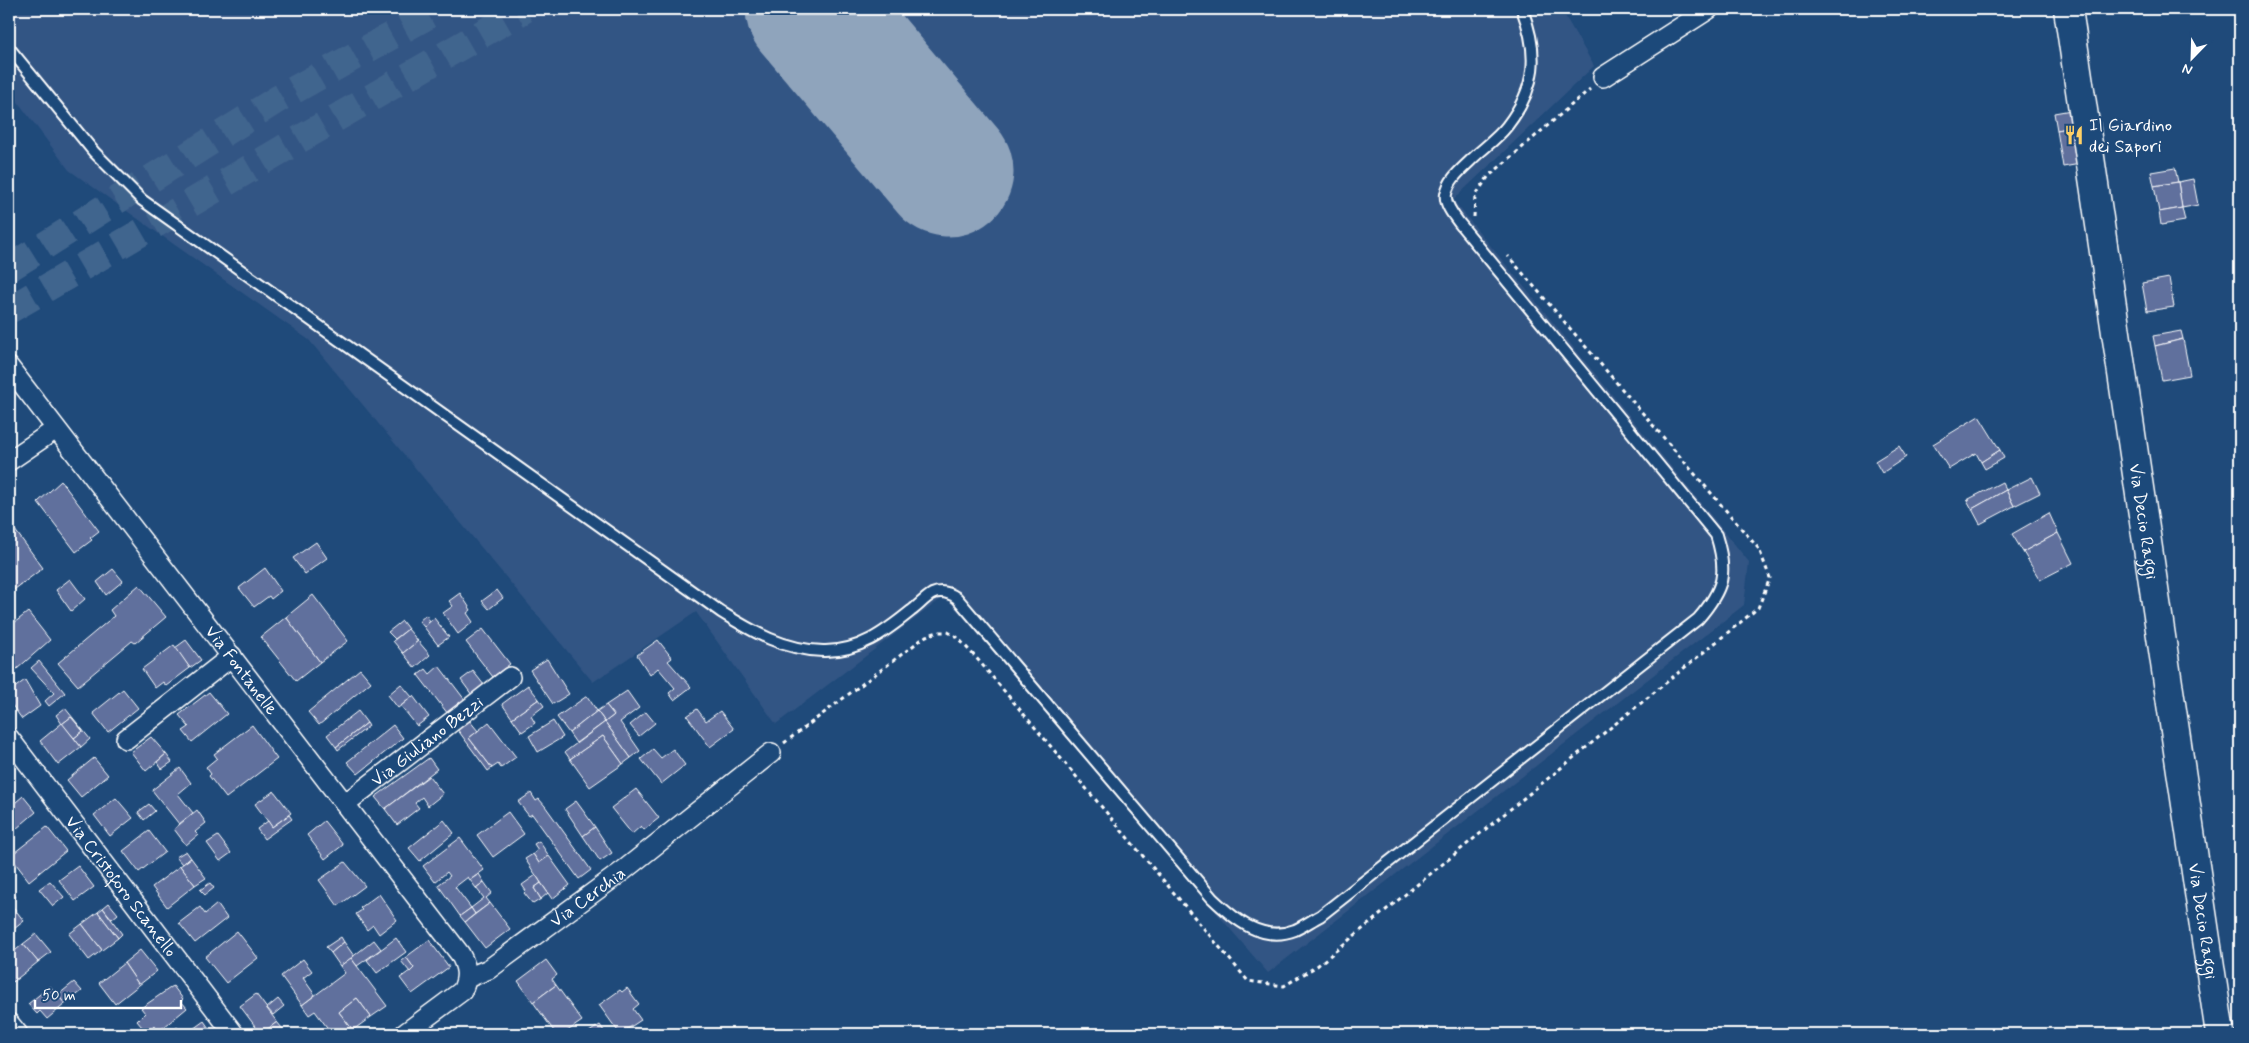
<svg xmlns="http://www.w3.org/2000/svg" width="2249" height="1043" font-family="Mynerve,sans-serif">
<rect width="100%" height="100%" fill="#1f4a7a"/>
<filter id="ink" filterUnits="userSpaceOnUse"><feTurbulence type="fractalNoise" baseFrequency=".02" numOctaves="2"/><feDisplacementMap in="SourceGraphic" scale="10" xChannelSelector="R" yChannelSelector="G"/><feConvolveMatrix kernelMatrix="1 2 1 2 8 2 1 2 1" color-interpolation-filters="sRGB"/></filter>
<g filter="url(#ink)">
<polygon fill="#335584" points="9,9 1561,9 1594,66 1453,200 1749,562 1744,605 1268,973 945,596 776,724 696,612 593,682 309,340 69,170 9,90"/>
<g fill="none" stroke-linecap="round" stroke-linejoin="round">
<polyline stroke="#8fa4bc" stroke-width="131" points="811,9 948,171"/>
</g>
<g fill="#616f9d" stroke="#fff">
<polygon points="2077,109 2080,126 2057,130 2054,113"/>
<polygon points="2080,126 2086,163 2063,167 2057,130"/>
<polygon points="2175,168 2178,182 2154,186 2151,172"/>
<polygon points="2193,179 2198,205 2182,208 2178,182"/>
<polygon points="2178,182 2182,208 2159,212 2154,186"/>
<polygon points="2182,208 2185,221 2161,225 2159,212"/>
<polygon points="2169,278 2174,307 2147,311 2142,283"/>
<polygon points="2181,331 2183,339 2155,346 2153,336"/>
<polygon points="2183,339 2190,375 2162,380 2155,346"/>
<polygon points="1979,416 2000,450 1981,462 1976,453 1949,469 1933,444"/>
<polygon points="1899,446 1906,457 1882,473 1875,461"/>
<polygon points="2000,450 2004,458 1985,469 1981,462"/>
<polygon points="2032,477 2040,493 2014,506 2006,490"/>
<polygon points="61,481 99,531 90,538 92,540 76,552 38,502"/>
<polygon points="2002,482 2006,490 1972,509 1967,500"/>
<polygon points="2006,490 2014,506 1980,524 1972,509"/>
<polygon points="2049,513 2058,533 2023,552 2012,534"/>
<polygon points="9,522 43,568 11,592 9,589"/>
<polygon points="2058,533 2073,563 2040,580 2023,552"/>
<polygon points="316,542 327,558 305,574 293,558"/>
<polygon points="265,568 281,591 271,599 269,596 254,607 239,588"/>
<polygon points="113,569 123,581 106,595 97,582"/>
<polygon points="70,579 85,599 71,611 56,590"/>
<polygon points="139,585 166,617 135,643 132,641 78,686 58,663 114,616 110,610"/>
<polygon points="497,590 503,598 489,609 482,601"/>
<polygon points="460,593 471,610 467,613 473,622 458,634 443,613 453,606 449,601"/>
<polygon points="313,595 348,641 320,662 286,617"/>
<polygon points="28,612 50,640 9,676 9,627"/>
<polygon points="426,615 430,621 424,627 419,621"/>
<polygon points="286,617 320,662 296,681 261,637"/>
<polygon points="434,618 449,637 438,645 424,627"/>
<polygon points="402,621 408,629 395,639 388,632"/>
<polygon points="408,629 418,641 403,653 393,641"/>
<polygon points="483,629 510,664 493,677 466,642"/>
<polygon points="186,640 201,660 190,668 175,648"/>
<polygon points="658,640 672,658 668,661 691,687 674,700 669,693 675,688 658,668 650,675 637,655"/>
<polygon points="418,641 430,655 415,668 403,653"/>
<polygon points="174,645 190,668 166,686 163,682 155,688 142,669"/>
<polygon points="547,659 569,694 553,704 530,670"/>
<polygon points="39,661 65,693 49,706 45,701 54,693 31,668"/>
<polygon points="439,666 465,700 448,714 418,675 426,669 430,674"/>
<polygon points="360,669 371,682 319,725 308,712"/>
<polygon points="473,671 484,685 472,695 461,680"/>
<polygon points="25,680 40,706 22,719 9,701 9,692"/>
<polygon points="401,684 412,697 398,708 388,695"/>
<polygon points="528,685 539,699 512,718 502,704"/>
<polygon points="123,689 138,708 108,732 93,713"/>
<polygon points="627,691 639,708 620,722 640,751 631,758 605,722 614,715 606,705"/>
<polygon points="209,692 227,714 192,742 183,731 189,727 179,715"/>
<polygon points="413,696 429,717 417,726 401,706"/>
<polygon points="587,696 597,711 569,733 557,717"/>
<polygon points="539,699 544,706 531,716 535,723 522,732 512,718"/>
<polygon points="606,705 614,715 605,722 597,711"/>
<polygon points="65,708 90,739 81,747 74,738 83,731 71,717 62,724 56,715"/>
<polygon points="697,709 706,721 720,711 734,729 710,747 687,716"/>
<polygon points="358,711 367,723 336,747 327,735"/>
<polygon points="597,711 605,722 576,743 569,733"/>
<polygon points="646,712 655,723 639,736 630,725"/>
<polygon points="71,717 83,731 74,738 62,724"/>
<polygon points="469,720 478,731 469,738 492,768 488,771 457,729"/>
<polygon points="553,721 563,737 538,752 529,736"/>
<polygon points="489,722 516,757 501,768 498,764 492,768 469,738"/>
<polygon points="605,722 631,758 623,764 603,736 570,759 565,752"/>
<polygon points="62,723 81,747 58,765 40,741"/>
<polygon points="367,723 369,726 338,750 336,747"/>
<polygon points="252,725 277,759 226,798 209,776 211,774 206,767 217,758 214,754"/>
<polygon points="393,725 403,738 358,774 347,762"/>
<polygon points="603,736 623,764 590,787 570,759"/>
<polygon points="151,737 166,754 146,771 131,752"/>
<polygon points="653,749 661,758 673,749 685,765 661,784 641,759"/>
<polygon points="166,754 172,762 162,769 157,762"/>
<polygon points="94,758 108,775 81,797 67,780"/>
<polygon points="429,758 437,769 385,809 375,797"/>
<polygon points="180,768 191,783 178,794 193,813 179,824 152,790"/>
<polygon points="429,776 443,794 428,806 422,797 415,803 419,808 397,825 385,809"/>
<polygon points="636,789 659,818 644,830 641,826 632,834 611,808"/>
<polygon points="274,791 291,813 272,827 255,804"/>
<polygon points="531,793 536,801 539,799 545,806 591,870 579,879 532,814 529,816 518,802"/>
<polygon points="23,796 36,812 16,829 9,820 9,808"/>
<polygon points="116,798 133,818 110,836 94,815"/>
<polygon points="576,801 595,827 583,836 565,809"/>
<polygon points="149,804 155,811 144,820 138,812"/>
<polygon points="197,810 206,823 195,832 198,835 186,845 174,829"/>
<polygon points="508,812 524,834 493,857 477,835"/>
<polygon points="289,815 292,819 264,839 257,829 268,821 272,827"/>
<polygon points="9,820 16,829 9,834"/>
<polygon points="444,820 454,833 420,861 409,848"/>
<polygon points="324,821 343,845 325,859 307,835"/>
<polygon points="47,827 66,851 29,881 10,856"/>
<polygon points="595,827 612,853 600,861 583,836"/>
<polygon points="149,831 165,852 139,872 123,851"/>
<polygon points="218,836 231,853 220,861 207,843"/>
<polygon points="460,838 484,870 470,880 468,877 455,887 471,908 460,916 438,885 450,876 447,872 435,882 423,866"/>
<polygon points="539,841 549,856 539,863 533,854 538,850 534,844"/>
<polygon points="186,851 191,858 182,864 176,857"/>
<polygon points="533,854 539,863 549,856 570,885 552,899 525,859"/>
<polygon points="191,858 206,878 195,885 180,866"/>
<polygon points="345,862 365,886 338,906 319,880"/>
<polygon points="78,866 94,887 75,901 59,880"/>
<polygon points="180,866 195,885 167,907 152,887"/>
<polygon points="479,874 484,882 476,888 470,880"/>
<polygon points="536,875 541,883 534,888 541,899 533,904 524,893 526,891 522,885"/>
<polygon points="50,881 64,897 53,906 39,889"/>
<polygon points="484,882 492,893 486,898 490,903 475,914 471,908 484,898 476,888"/>
<polygon points="210,883 214,888 205,895 200,890"/>
<polygon points="541,883 548,893 541,899 534,888"/>
<polygon points="12,892 16,897 9,902 9,894"/>
<polygon points="379,894 397,920 379,934 373,925 367,930 356,914 362,910 360,908"/>
<polygon points="10,903 24,921 9,933 9,905"/>
<polygon points="109,903 118,914 112,919 103,908"/>
<polygon points="490,903 510,929 485,948 465,922"/>
<polygon points="217,904 227,918 195,943 179,923 200,907 205,914"/>
<polygon points="103,908 122,934 118,938 98,912"/>
<polygon points="471,908 475,914 465,922 460,916"/>
<polygon points="98,912 118,938 102,950 82,924"/>
<polygon points="82,924 102,950 89,960 69,934"/>
<polygon points="237,931 258,958 226,983 205,957"/>
<polygon points="36,934 51,952 38,962 23,944"/>
<polygon points="341,937 344,942 331,953 326,947"/>
<polygon points="396,938 406,952 377,973 367,960"/>
<polygon points="374,940 381,949 357,966 351,958"/>
<polygon points="429,940 449,967 412,994 400,978 414,968 406,957"/>
<polygon points="344,942 354,956 340,966 331,953"/>
<polygon points="23,944 38,962 13,982 9,977 9,956"/>
<polygon points="140,950 157,971 139,985 124,963"/>
<polygon points="406,957 414,968 410,972 401,961"/>
<polygon points="351,958 387,1006 371,1017 357,998 339,1012 353,1030 347,1034 332,1034 315,1011 309,1015 302,1005 345,973 340,966"/>
<polygon points="303,959 312,971 303,978 315,995 302,1005 281,976"/>
<polygon points="546,960 557,975 552,979 556,985 533,1002 518,981"/>
<polygon points="124,963 139,985 115,1004 99,983"/>
<polygon points="74,982 82,991 65,1004 58,995"/>
<polygon points="556,985 582,1021 563,1034 556,1034 533,1002"/>
<polygon points="50,986 65,1004 47,1019 40,1011 37,1014 28,1004"/>
<polygon points="173,986 183,999 181,1001 187,1008 158,1032 154,1026 147,1033 137,1021 145,1013 141,1008"/>
<polygon points="627,988 639,1004 633,1009 641,1020 620,1034 599,1005 620,990 622,992"/>
<polygon points="256,994 277,1022 261,1034 240,1006"/>
<polygon points="357,998 371,1017 353,1030 339,1012"/>
<polygon points="278,999 284,1006 273,1015 267,1008"/>
<polygon points="204,1021 213,1034 186,1034"/>
<polygon points="277,1022 287,1034 261,1034"/>
<polygon points="600,1025 606,1034 591,1034 589,1032"/>
<polygon points="177,1027 179,1029 183,1034 171,1033"/>
</g>
<g fill="none" stroke-linecap="round" stroke-linejoin="round">
<g stroke="#41658e" stroke-width="28" stroke-dasharray="28 14" stroke-linecap="butt">
<polyline points="9,268 278,99 439,9"/>
<polyline points="9,310 300,139 525,9"/>
</g>
<defs>
<path id="service" d="M9,48L94,152L142,200L721,612C753,632 784,650 823,651C859,652 885,632 911,611C918,606 925,598 932,594C941,590 950,593 957,598L1212,898C1234,919 1262,943 1295,930C1304,926 1312,920 1320,916L1698,619C1724,589 1728,573 1716,535L1460,224C1454,216 1444,204 1446,194C1449,179 1461,170 1471,160C1482,149 1497,139 1507,126C1537,87 1539,54 1522,9"/>
<g id="minor">
<polyline points="1603,77 1709,9"/>
<path id="s1" d="M9,367L460,954C467,967 469,977 462,991L404,1034"/>
<polyline points="9,461 56,429"/>
<path id="s2" d="M9,738L234,1034"/>
<polyline points="126,739 232,656"/>
<path id="s3" d="M346,803L510,677"/>
<path id="s4" d="M467,978L489,969L624,870L771,753"/>
<polyline points="9,1023 18,1034"/>
</g>
<g id="secondary">
<path id="s5" d="M2068,9L2220,1034"/>
</g>
</defs>
<use href="#service" stroke="#fff" stroke-width="14"/>
<use href="#minor" stroke="#fff" stroke-width="22"/>
<use href="#secondary" stroke="#fff" stroke-width="31"/>
<g stroke="#fff" stroke-width="3" stroke-dasharray="4 4" stroke-linecap="butt">
<polyline points="1474,217 1475,196 1488,177 1590,89"/>
<polyline points="784,743 926,636 938,632 948,632 957,637 979,661 1248,981 1284,986 1317,966 1758,608 1770,578 1759,549 1508,256"/>
</g>
<use href="#service" stroke="#1f4a7a" stroke-width="10"/>
<use href="#minor" stroke="#1f4a7a" stroke-width="19"/>
<use href="#secondary" stroke="#1f4a7a" stroke-width="28"/>
</g>
</g>
<defs>
<symbol id="restaurant-bare" viewBox="-9 -9 18 18"><path d="M-5-6h1v4h1v-4h1v4h1v-4h1v5L-1.5 .5V6h-2V.5L-5-1ZM5-6V6H3V1.5H1.5Q1.5-4 5-6Z" fill="#ffd166" stroke="#1f4a7a" stroke-width="2.5" paint-order="stroke"/></symbol>
</defs>
<g fill-rule="evenodd">
<use href="#restaurant-bare" x="2060" y="121" width="28" height="28"/>
</g>
<g text-anchor="middle" stroke-width="4" stroke-linejoin="round" paint-order="stroke">
<g font-size="18" fill="#fff" stroke="#1f4a7a" text-anchor="start">
<text x="2089" y="131">Il Giardino<tspan x="2089" dy="21">dei Sapori</tspan></text>
</g>
<g font-size="18" fill="#fff" stroke="#1f4a7a">
<text dy="6" stroke="none"><textPath href="#s5" startOffset="518">Via Decio Raggi</textPath></text>
<text dy="6" stroke="none"><textPath href="#s1" startOffset="382">Via Fontanelle</textPath></text>
<text dy="6" stroke="none"><textPath href="#s3" startOffset="102">Via Giuliano Bezzi</textPath></text>
<text dy="6" stroke="none"><textPath href="#s2" startOffset="186">Via Cristoforo Scanello</textPath></text>
<text dy="6" stroke="none"><textPath href="#s4" startOffset="146">Via Cerchia</textPath></text>
<text dy="6" stroke="none"><textPath href="#s5" startOffset="922">Via Decio Raggi</textPath></text>
</g>
</g>
<rect width="2249" height="1043" fill="none" stroke="#1f4a7a" stroke-width="30"/>
<rect x="15" y="15" width="2219" height="1013" fill="none" stroke="#fff" stroke-width="2" filter="url(#ink)"/>
<g transform="translate(2192 58) rotate(203)" stroke="#1f4a7a" stroke-width="4" paint-order="stroke">
<path d="M0-4L9 19L0 12L-9 19Z" fill="#ffffff"/>
<text y="-8" font-size="14" font-weight="bold" text-anchor="middle" fill="#ffffff">N</text>
</g>
<path d="M35 1000v8h146v-8" fill="none" stroke="#ffffff" stroke-width="2.5"/>
<text x="42" y="1000" font-size="15" fill="#ffffff" stroke="#1f4a7a" stroke-width="4" paint-order="stroke">50 m</text>
</svg>
